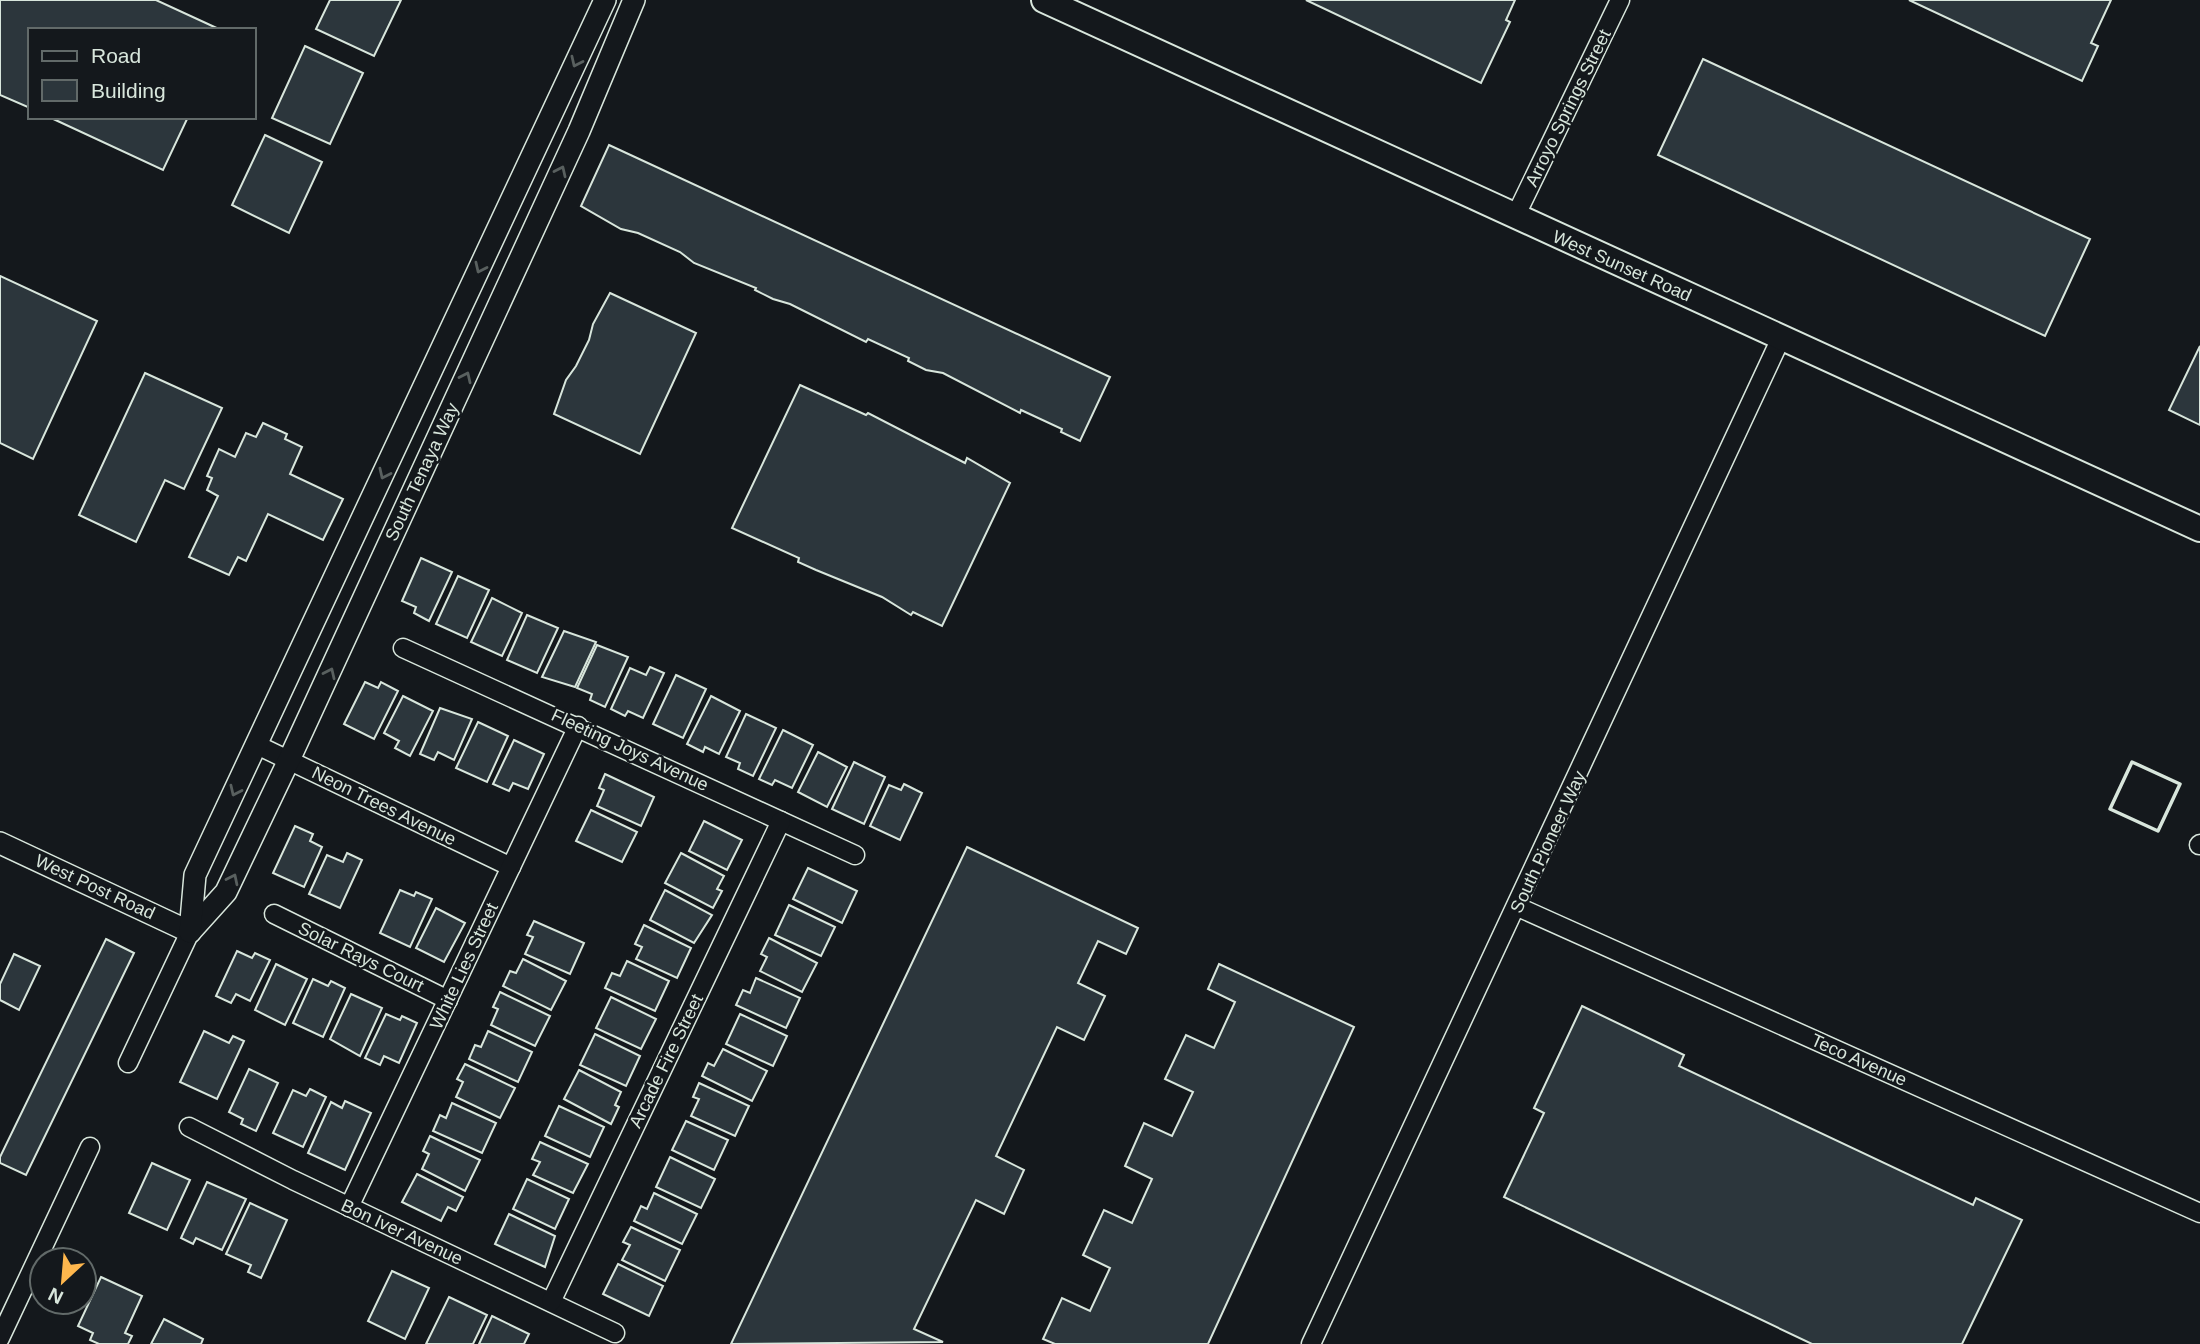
<svg xmlns="http://www.w3.org/2000/svg" width="2200" height="1344" font-family="Arial,sans-serif">
<rect width="100%" height="100%" fill="#14181c"/>
<g fill="#2c363c" stroke="#d8e6dc" stroke-width="2">
<polygon points="0,0 156,0 221,30 30,30 30,108 0,95"/>
<polygon points="330,0 401,0 374,56 316,29"/>
<polygon points="1306,0 1515,0 1506,20 1510,22 1481,83"/>
<polygon points="1909,0 2111,0 2091,43 2098,46 2082,81"/>
<polygon points="305,46 363,73 330,144 272,118"/>
<polygon points="1703,59 2090,239 2045,336 1658,155"/>
<polygon points="49,117 188,117 163,170"/>
<polygon points="265,135 322,162 289,233 232,205"/>
<polygon points="609,145 1110,377 1080,441 1061,432 1062,429 1021,410 1020,413 943,373 926,370 908,361 909,358 868,339 866,342 790,304 773,299 755,290 756,288 694,263 680,252 638,233 621,229 581,206"/>
<polygon points="0,276 97,321 33,459 0,443"/>
<polygon points="610,293 696,333 640,454 554,414 566,380 576,366 589,340 593,324"/>
<polygon points="2200,346 2200,425 2169,410"/>
<polygon points="145,373 222,408 184,489 165,480 136,542 79,515"/>
<polygon points="800,385 866,415 868,413 965,463 967,458 1010,483 942,626 913,612 911,615 882,597 816,570 798,562 799,558 732,528"/>
<polygon points="263,423 287,434 285,439 302,447 290,474 343,499 323,540 268,514 246,561 238,557 229,575 189,557 218,496 207,490 212,478 207,476 219,449 235,457 246,433 256,437"/>
<polygon points="421,558 452,572 429,621 414,613 416,607 402,601"/>
<polygon points="458,576 489,590 467,638 436,624"/>
<polygon points="492,598 522,613 502,656 471,642"/>
<polygon points="527,615 558,628 537,673 507,660"/>
<polygon points="564,631 596,642 575,687 542,677"/>
<polygon points="597,645 628,657 605,707 590,700 592,694 577,688"/>
<polygon points="650,667 664,673 643,718 628,711 625,716 611,709 630,668 646,675"/>
<polygon points="676,675 706,689 683,738 653,724"/>
<polygon points="365,682 378,688 381,682 398,691 374,739 344,724"/>
<polygon points="403,696 433,711 410,756 395,748 399,741 384,733"/>
<polygon points="711,696 740,711 719,754 705,747 703,752 687,744"/>
<polygon points="440,708 472,719 454,760 438,752 434,760 420,754"/>
<polygon points="746,714 776,728 753,776 738,769 740,763 726,757"/>
<polygon points="478,722 508,736 487,782 456,768"/>
<polygon points="783,730 813,745 792,788 775,780 772,785 759,779"/>
<polygon points="514,740 544,754 528,789 513,783 509,791 493,784"/>
<polygon points="818,752 847,767 827,807 798,792"/>
<polygon points="854,762 885,777 864,824 832,809"/>
<polygon points="605,774 654,797 641,826 597,806 604,790 599,788"/>
<polygon points="904,784 922,793 900,840 870,826 889,785 901,790"/>
<polygon points="591,810 637,832 622,862 576,841"/>
<polygon points="704,821 742,840 727,870 689,851"/>
<polygon points="295,826 313,834 310,841 322,847 304,887 273,873"/>
<polygon points="967,847 1138,928 1126,954 1098,941 1078,983 1105,996 1084,1040 1057,1027 996,1156 1024,1170 1004,1214 976,1200 914,1329 943,1342 731,1344"/>
<polygon points="347,853 362,860 340,908 309,894 327,855 343,862"/>
<polygon points="681,853 724,876 717,889 722,891 713,908 665,883"/>
<polygon points="808,868 857,891 842,923 793,899"/>
<polygon points="400,890 414,896 416,892 432,899 410,947 380,933"/>
<polygon points="665,890 712,915 694,943 650,920"/>
<polygon points="789,905 835,927 821,956 775,935"/>
<polygon points="436,908 465,923 444,962 416,948"/>
<polygon points="534,921 584,943 570,974 525,954 533,937 527,935"/>
<polygon points="644,925 691,948 677,978 636,959 642,947 635,944"/>
<polygon points="769,938 817,963 802,992 760,971 767,957 761,954"/>
<polygon points="106,939 134,953 26,1175 0,1163 0,1157"/>
<polygon points="237,951 252,958 255,953 270,960 250,1001 236,994 231,1003 216,996"/>
<polygon points="14,954 40,966 19,1010 0,1000 0,984"/>
<polygon points="523,959 566,981 551,1010 503,986 510,971 516,973"/>
<polygon points="627,961 669,981 655,1011 605,988 612,973 620,976"/>
<polygon points="276,964 307,979 285,1025 255,1010"/>
<polygon points="1219,964 1354,1027 1208,1344 1055,1344 1043,1339 1062,1298 1090,1311 1110,1268 1083,1255 1104,1210 1132,1223 1152,1179 1125,1166 1144,1123 1172,1136 1193,1092 1165,1079 1186,1035 1214,1048 1235,1002 1208,989"/>
<polygon points="756,978 800,998 786,1028 736,1005 743,990 750,993"/>
<polygon points="313,979 328,986 331,981 345,988 323,1037 293,1023"/>
<polygon points="500,992 550,1016 535,1046 491,1025 498,1009 493,1007"/>
<polygon points="351,994 382,1008 360,1056 330,1039"/>
<polygon points="611,997 656,1019 641,1049 596,1028"/>
<polygon points="1582,1006 1684,1055 1679,1066 1973,1205 1976,1198 2022,1220 1962,1344 1812,1344 1504,1197 1544,1113 1534,1108"/>
<polygon points="386,1014 400,1020 402,1016 417,1023 399,1063 384,1056 380,1065 365,1058"/>
<polygon points="740,1014 787,1036 773,1066 726,1044"/>
<polygon points="204,1031 229,1043 233,1036 244,1041 217,1099 180,1082"/>
<polygon points="488,1031 532,1052 518,1082 469,1059 475,1045 481,1047"/>
<polygon points="595,1034 640,1056 626,1086 580,1065"/>
<polygon points="723,1049 767,1071 752,1101 702,1076 708,1063 714,1066"/>
<polygon points="465,1064 515,1088 500,1118 456,1097 463,1082 457,1079"/>
<polygon points="249,1069 278,1083 256,1131 241,1124 243,1119 229,1112"/>
<polygon points="579,1070 621,1092 615,1105 619,1107 611,1124 564,1099"/>
<polygon points="699,1083 749,1106 735,1136 691,1116 699,1099 693,1097"/>
<polygon points="310,1089 326,1097 303,1147 273,1133 293,1090 306,1096"/>
<polygon points="345,1101 371,1113 345,1170 308,1153 331,1102 342,1108"/>
<polygon points="452,1103 496,1123 482,1153 433,1131 440,1115 446,1118"/>
<polygon points="559,1106 604,1127 590,1157 545,1136"/>
<polygon points="686,1121 728,1140 714,1170 672,1150"/>
<polygon points="430,1136 480,1160 465,1191 422,1169 429,1154 423,1151"/>
<polygon points="540,1142 588,1164 573,1193 533,1175 540,1162 532,1159"/>
<polygon points="670,1157 715,1179 701,1208 656,1187"/>
<polygon points="152,1163 190,1180 167,1230 129,1213"/>
<polygon points="417,1174 463,1197 456,1211 448,1207 441,1221 402,1202"/>
<polygon points="527,1179 569,1199 555,1229 513,1209"/>
<polygon points="207,1182 246,1199 222,1250 196,1238 193,1244 181,1238"/>
<polygon points="654,1193 697,1214 682,1244 634,1221 641,1206 647,1209"/>
<polygon points="250,1203 287,1220 261,1278 248,1272 251,1265 226,1254"/>
<polygon points="509,1214 555,1236 545,1267 495,1244"/>
<polygon points="631,1227 680,1250 665,1281 622,1260 630,1245 623,1242"/>
<polygon points="618,1264 663,1286 649,1316 603,1294"/>
<polygon points="392,1271 429,1288 405,1339 368,1321"/>
<polygon points="101,1277 142,1296 125,1333 132,1336 128,1344 99,1344 90,1340 93,1333 78,1326"/>
<polygon points="449,1297 487,1315 473,1344 426,1344"/>
<polygon points="492,1316 529,1334 524,1344 479,1344"/>
<polygon points="164,1319 203,1339 201,1344 151,1344"/>
</g>
<g fill="none" stroke-linecap="round" stroke-linejoin="round">
<defs>
<g id="minor">
<polyline points="1515,217 1620,0"/>
<polyline points="403,648 855,855"/>
<polyline points="257,745 511,867"/>
<polyline points="2199,845 2200,844"/>
<polyline points="1518,907 2200,1213"/>
<polyline points="274,914 448,1000"/>
<polyline points="128,1063 190,932"/>
<polyline points="189,1127 293,1180 615,1333"/>
<polyline points="349,1207 578,726"/>
<polyline points="551,1302 781,821"/>
<polyline points="0,1338 90,1147"/>
<polyline points="1311,1344 1781,338"/>
</g>
<g id="tertiary">
<polyline points="0,843 190,932"/>
<polyline points="190,932 226,892 289,760 579,131 634,0"/>
<polyline points="190,932 195,875 605,0"/>
</g>
<polyline id="secondary" points="1044,0 2200,529"/>
</defs>
<use href="#minor" stroke="#d8e6dc" stroke-width="21"/>
<use href="#tertiary" stroke="#d8e6dc" stroke-width="24"/>
<use href="#secondary" stroke="#d8e6dc" stroke-width="28"/>
<use href="#minor" stroke="#14181c" stroke-width="18"/>
<use href="#tertiary" stroke="#14181c" stroke-width="21"/>
<use href="#secondary" stroke="#14181c" stroke-width="24"/>
<polygon stroke="#d8e6dc" stroke-width="3.5" points="2132,762 2180,784 2158,831 2110,809"/>
</g>
<defs><path id="oneway-chevron" d="M-2-3.5L2.5 0L-2 3.5" fill="none" stroke-width="1.6" stroke-linecap="round" stroke-linejoin="round" transform="scale(1.75)"/></defs>
<g stroke="#59605f">
<use href="#oneway-chevron" transform="translate(576 62) rotate(115)"/>
<use href="#oneway-chevron" transform="translate(561 171) rotate(-65)"/>
<use href="#oneway-chevron" transform="translate(480 268) rotate(115)"/>
<use href="#oneway-chevron" transform="translate(466 377) rotate(-65)"/>
<use href="#oneway-chevron" transform="translate(384 474) rotate(115)"/>
<use href="#oneway-chevron" transform="translate(330 673) rotate(-65)"/>
<use href="#oneway-chevron" transform="translate(235 791) rotate(115)"/>
<use href="#oneway-chevron" transform="translate(233 879) rotate(-64)"/>
</g>
<g text-anchor="middle" stroke-width="5" stroke-linejoin="round" paint-order="stroke">
<g font-size="18" fill="#d8e6dc" stroke="#14181c">
<text transform="translate(1568 108) rotate(-64)" y="6">Arroyo Springs Street</text>
<text transform="translate(1622 266) rotate(24)" y="6">West Sunset Road</text>
<text transform="translate(422 472) rotate(-65)" y="6">South Tenaya Way</text>
<text transform="translate(630 750) rotate(25)" y="6">Fleeting Joys Avenue</text>
<text transform="translate(384 806) rotate(26)" y="6">Neon Trees Avenue</text>
<text transform="translate(1548 842) rotate(-65)" y="6">South Pioneer Way</text>
<text transform="translate(95 887) rotate(25)" y="6">West Post Road</text>
<text transform="translate(361 957) rotate(26)" y="6">Solar Rays Court</text>
<text transform="translate(464 966) rotate(-65)" y="6">White Lies Street</text>
<text transform="translate(1859 1060) rotate(24)" y="6">Teco Avenue</text>
<text transform="translate(666 1061) rotate(-64)" y="6">Arcade Fire Street</text>
<text transform="translate(402 1232) rotate(25)" y="6">Bon Iver Avenue</text>
</g>
</g>
<rect x="28" y="28" width="228" height="91" fill="#14181c" stroke="#626a69" stroke-width="2"/>
<rect x="42" y="51" width="35" height="10" fill="#14181c" stroke="#626a69" stroke-width="2"/>
<text x="91" y="63" font-size="21" fill="#d8e6dc">Road</text>
<rect x="42" y="80" width="35" height="21" fill="#2c363c" stroke="#626a69" stroke-width="2"/>
<text x="91" y="98" font-size="21" fill="#d8e6dc">Building</text>
<g transform="translate(63 1281) rotate(206)"><circle r="33" fill="#14181c" stroke="#626a69" stroke-width="2"/>
<path d="M0-5L12 26L0 18L-12 26Z" fill="#ffb74d"/>
<text y="-10" font-size="19" font-weight="bold" text-anchor="middle" fill="#d8e6dc">N</text>
</g>
</svg>
